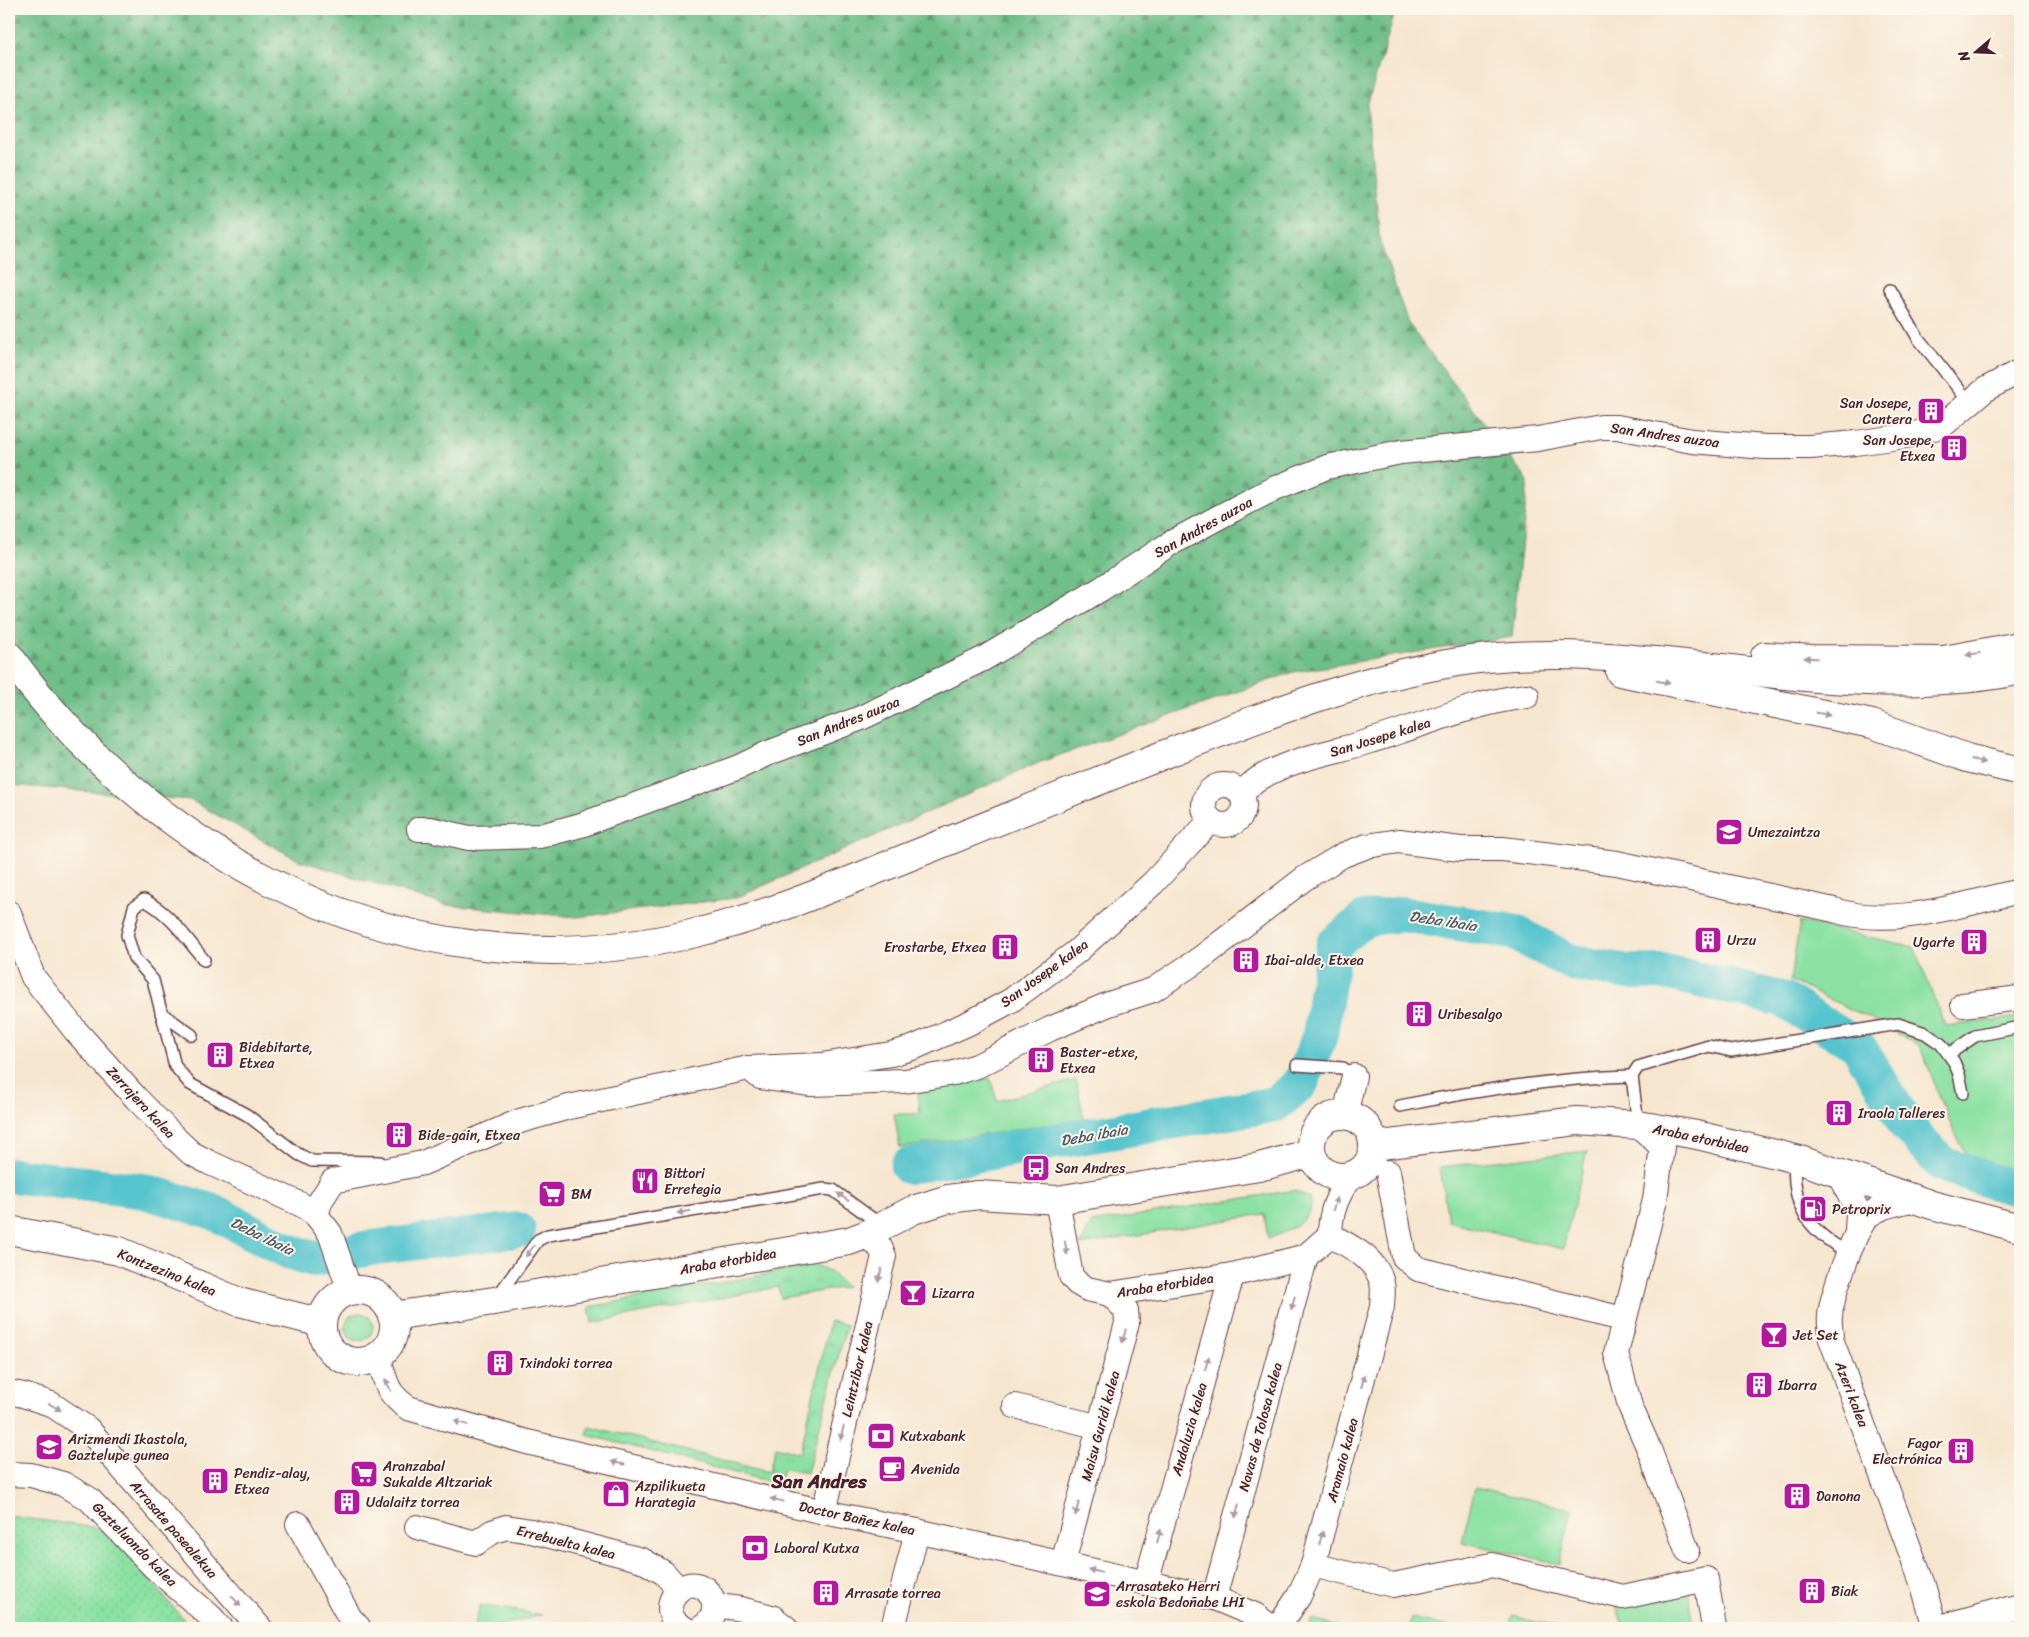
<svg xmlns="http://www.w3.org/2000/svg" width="2029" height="1637" font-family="Sriracha,sans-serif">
<defs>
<pattern id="grass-tufts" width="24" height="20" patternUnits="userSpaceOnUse" patternTransform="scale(1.25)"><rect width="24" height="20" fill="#8be1a3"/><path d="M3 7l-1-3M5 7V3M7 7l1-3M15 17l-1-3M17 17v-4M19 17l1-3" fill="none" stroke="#79c18c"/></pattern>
<pattern id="forest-firs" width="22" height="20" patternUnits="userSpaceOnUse" patternTransform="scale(1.25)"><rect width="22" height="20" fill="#70bf89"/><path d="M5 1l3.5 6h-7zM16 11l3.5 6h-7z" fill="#5e9b70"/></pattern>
<pattern id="park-dots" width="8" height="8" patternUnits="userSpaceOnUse" patternTransform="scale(1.25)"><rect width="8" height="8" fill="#8be1a3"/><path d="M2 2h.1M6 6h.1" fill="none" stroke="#79c18c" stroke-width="1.8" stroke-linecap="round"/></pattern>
</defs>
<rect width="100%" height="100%" fill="#fbf7ec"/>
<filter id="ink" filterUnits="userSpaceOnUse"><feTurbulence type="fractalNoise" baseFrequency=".02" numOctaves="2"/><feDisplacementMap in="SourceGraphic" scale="10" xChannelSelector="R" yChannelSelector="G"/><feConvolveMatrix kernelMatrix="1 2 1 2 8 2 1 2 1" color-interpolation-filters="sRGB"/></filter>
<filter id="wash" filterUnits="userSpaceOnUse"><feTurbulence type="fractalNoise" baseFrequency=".0096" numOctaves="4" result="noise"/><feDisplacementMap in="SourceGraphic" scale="20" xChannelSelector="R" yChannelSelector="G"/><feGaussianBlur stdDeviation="1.12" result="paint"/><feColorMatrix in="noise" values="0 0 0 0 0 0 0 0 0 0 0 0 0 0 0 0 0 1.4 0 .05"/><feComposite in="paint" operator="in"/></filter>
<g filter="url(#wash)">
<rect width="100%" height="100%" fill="#f6e6cf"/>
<g fill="url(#grass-tufts)" stroke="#6a8067">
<polygon points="816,1265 831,1272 846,1287 781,1298 778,1287 592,1323 589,1307"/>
<polygon points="830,1321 847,1325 807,1473 783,1469 779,1484 587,1435 589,1426 769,1472 775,1447 800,1453"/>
</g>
<polygon fill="url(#forest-firs)" stroke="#5d6f5a" points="9,9 1396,9 1367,106 1380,242 1408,323 1528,481 1512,637 1293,672 1038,763 736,898 577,917 445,905 298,860 190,800 9,785"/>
<polygon fill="url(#park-dots)" stroke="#6a8067" points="9,1516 106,1529 191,1628 9,1628"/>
<g fill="#8be1a3" stroke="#6a8067">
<polygon points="1800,922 1914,947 1945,1026 2020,1017 2020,1176 1968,1157 1953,1130 1920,1047 1878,1022 1790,981"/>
<polygon points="990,1078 997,1101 1076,1080 1084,1119 900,1148 894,1114 920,1114 918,1091"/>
<polygon points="1587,1151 1563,1249 1448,1221 1440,1167"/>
<path d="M1295,1191L1310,1198C1317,1220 1285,1232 1268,1239L1264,1214L1080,1245L1092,1223L1282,1192Z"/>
<circle cx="359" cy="1327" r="14"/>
<polygon points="1475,1487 1572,1509 1560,1564 1462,1542"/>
<polygon points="1690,1592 1692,1623 1647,1626 1647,1628 1624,1628 1616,1606"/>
<polygon points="480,1605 542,1615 488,1628 474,1628"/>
<polygon points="1512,1616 1562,1628 1509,1628"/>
<polygon points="1412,1618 1454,1628 1409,1628"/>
<polygon points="1312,1620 1345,1628 1308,1628"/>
</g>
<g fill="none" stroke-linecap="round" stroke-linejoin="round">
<g stroke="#57c4ce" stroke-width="36">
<polyline points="908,1166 1276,1104 1301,1083 1320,1035 1334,944 1364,919 1402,914 1513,932 1573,963 1628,972 1665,972 1782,999 1858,1046 1907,1126 1942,1164 1996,1183 2020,1189"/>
<polyline points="9,1175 144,1191 214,1212 288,1251 314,1259 370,1248 518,1230"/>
</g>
</g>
</g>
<g filter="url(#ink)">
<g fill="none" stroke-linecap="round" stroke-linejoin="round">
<defs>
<g id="lane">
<polyline points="1889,288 1918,338 1970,403"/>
<path d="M204,960C186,938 170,913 144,900L134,907L127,935L134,958L153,980L175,1066L190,1084L247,1115L298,1154L312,1161L380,1162"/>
<polyline points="161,1013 192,1035"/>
<polyline points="1949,1054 1975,1036 2020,1027"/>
<polyline points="1297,1065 1343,1068 1354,1076"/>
<polyline points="1632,1076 1638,1067 1709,1046 1731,1051 1898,1024 1925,1033 1941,1044 1954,1062 1959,1074 1963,1093"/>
<path d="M1400,1106C1477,1090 1554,1078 1632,1076L1638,1125"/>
<path d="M1795,1159C1791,1207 1808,1231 1849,1253"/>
<polyline points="497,1297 538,1240 548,1235 824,1189 833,1190 881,1225"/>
</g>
<g id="street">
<circle cx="1224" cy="805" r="20"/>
<path d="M1241,794C1249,786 1255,780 1265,775C1297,757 1336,752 1370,741C1421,726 1474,702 1527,696"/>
<polyline points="419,829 430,829 469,838 540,836 581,825 739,767 766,754 861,718 983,659 1101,589 1171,543 1219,517 1273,489 1327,467 1401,452 1538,439 1601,427 1617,427 1692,441 1765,447 1810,447 1856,443 1912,435 1943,425 1986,389 2020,371"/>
<polyline points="9,913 33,977 75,1030 136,1098 177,1140 191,1153 208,1162 302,1205 316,1215 330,1233 350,1291"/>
<polyline points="1963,1005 2020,998"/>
<path d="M749,1068L760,1077L811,1084L905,1081L954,1073L977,1066L1050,1029L1109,1004L1153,990L1201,958L1305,878L1343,855L1367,846L1399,841L1460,849H1503L1617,863L1834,910C1892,929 1962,904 2020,891"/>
<polyline points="1345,1115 1354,1076"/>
<polyline points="1638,1125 1662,1147 1655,1200 1616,1353 1630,1406 1649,1449 1687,1550"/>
<polyline points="1388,1172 1404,1257 1418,1269 1623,1319"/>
<polyline points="1838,1173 1858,1211 1857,1231"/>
<path d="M1914,1199C1900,1203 1879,1206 1868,1216C1854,1230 1832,1295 1830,1316C1829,1323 1831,1331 1831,1339L1923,1585L1935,1628"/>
<polyline points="1057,1200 1071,1276 1077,1283 1087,1289 1110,1294 1232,1275 1306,1256 1330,1235"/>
<polyline points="316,1215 321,1200 333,1181 423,1163 520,1121 569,1107 749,1068 822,1065 891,1054 915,1047 969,1023 1010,1001 1075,953 1153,883 1211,820"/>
<path d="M1330,1235C1330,1212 1337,1194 1351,1176"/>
<path d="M378,1356C387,1382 384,1391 408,1408L527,1442L824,1512L917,1531L1214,1598L1255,1615L1272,1628"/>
<polyline points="9,1392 23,1395 51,1404 88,1429 260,1628"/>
<polyline points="1015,1406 1100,1427"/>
<polyline points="9,1474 31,1475 63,1484 89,1499 154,1567 211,1617 221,1628"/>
<polyline points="824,1512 884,1256 880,1247 865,1235"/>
<polyline points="298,1524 350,1618 359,1628"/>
<polyline points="417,1527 476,1543 492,1532 506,1527 531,1531 642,1560 664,1573 679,1590"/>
<polyline points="1063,1563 1127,1323 1126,1310 1110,1294"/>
<polyline points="1313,1565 1393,1585 1492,1565 1623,1597 1706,1579 1714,1628"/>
<polyline points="1146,1583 1232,1275"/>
<polyline points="1214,1598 1306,1256"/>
<polyline points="714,1605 741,1609 772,1617 786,1628"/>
<path d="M684,1628C653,1613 680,1571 705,1589C710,1593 714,1600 714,1606C715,1616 709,1623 701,1628"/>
<polyline points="893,1628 917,1531"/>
<path d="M1278,1628L1299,1596L1313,1565L1382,1307C1382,1300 1384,1290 1382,1283C1376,1258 1351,1247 1330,1235"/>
</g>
<g id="secondary">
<circle cx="1342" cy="1146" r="31"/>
<polyline points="1373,1146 1577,1121 1638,1125 1697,1135 1800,1160 1932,1205 2020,1228"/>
<polyline points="9,1230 119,1251 239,1302 322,1323"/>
<circle cx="358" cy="1326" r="36"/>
<polyline points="392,1316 494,1301 849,1241 865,1235 913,1210 948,1199 979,1195 1057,1200 1259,1167 1311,1153"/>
<polyline points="1944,1628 2020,1607"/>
</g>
<g id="primary">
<path d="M9,656C76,750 167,828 269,881C399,948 549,967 691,934C765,917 836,886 906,858C994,823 1081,788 1168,753C1262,716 1358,678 1458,662C1613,637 1768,687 1923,681C1956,680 1989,678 2020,670"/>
<polyline points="1765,656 1812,659 1944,660 2014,647 2020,644"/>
<polyline points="1620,672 1872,724 1967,758 2020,771"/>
</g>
</defs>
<use href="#lane" stroke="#643d44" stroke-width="14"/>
<use href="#street" stroke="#643d44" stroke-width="26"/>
<use href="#secondary" stroke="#643d44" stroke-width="30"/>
<use href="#primary" stroke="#643d44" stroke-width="30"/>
<use href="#lane" stroke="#fff" stroke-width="11"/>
<use href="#street" stroke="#fff" stroke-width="24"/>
<use href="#secondary" stroke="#fff" stroke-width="28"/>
<use href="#primary" stroke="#fff" stroke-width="28"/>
</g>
<defs><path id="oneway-solid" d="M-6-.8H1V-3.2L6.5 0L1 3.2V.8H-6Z" transform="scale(1.25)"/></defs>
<g fill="#ae9aa0">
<use href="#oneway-solid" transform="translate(1973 654) rotate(170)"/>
<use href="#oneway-solid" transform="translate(1811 658) rotate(-178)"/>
<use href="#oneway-solid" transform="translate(1663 682) rotate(12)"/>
<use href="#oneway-solid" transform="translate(1823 714) rotate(12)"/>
<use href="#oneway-solid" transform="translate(1978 761) rotate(15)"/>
<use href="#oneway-solid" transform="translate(843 1197) rotate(-144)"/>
<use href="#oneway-solid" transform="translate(1335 1204) rotate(-70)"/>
<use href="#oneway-solid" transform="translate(684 1212) rotate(171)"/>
<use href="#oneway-solid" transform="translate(1066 1248) rotate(81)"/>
<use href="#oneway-solid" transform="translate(530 1251) rotate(127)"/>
<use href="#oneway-solid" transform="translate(880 1275) rotate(103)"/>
<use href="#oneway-solid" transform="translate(1293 1303) rotate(105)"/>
<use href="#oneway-solid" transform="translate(1124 1336) rotate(105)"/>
<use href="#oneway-solid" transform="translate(1207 1363) rotate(-74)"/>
<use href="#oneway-solid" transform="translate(1363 1381) rotate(-75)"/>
<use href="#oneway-solid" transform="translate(388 1385) rotate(-115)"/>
<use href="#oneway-solid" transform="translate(55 1407) rotate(29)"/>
<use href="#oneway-solid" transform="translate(461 1423) rotate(-164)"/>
<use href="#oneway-solid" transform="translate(842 1433) rotate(103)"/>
<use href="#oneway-solid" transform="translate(618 1463) rotate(-167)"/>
<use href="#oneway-solid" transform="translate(777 1500) rotate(-167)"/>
<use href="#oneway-solid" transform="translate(1077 1509) rotate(105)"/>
<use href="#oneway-solid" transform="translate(1237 1511) rotate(105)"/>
<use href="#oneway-solid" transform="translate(1159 1536) rotate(-74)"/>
<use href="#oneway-solid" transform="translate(1321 1538) rotate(-75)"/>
<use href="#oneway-solid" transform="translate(1095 1571) rotate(-166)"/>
<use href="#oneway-solid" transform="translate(236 1601) rotate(49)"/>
</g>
</g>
<defs>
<symbol id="building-square" viewBox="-11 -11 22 22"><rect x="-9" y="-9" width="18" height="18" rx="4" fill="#b5179e" stroke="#fbf7ec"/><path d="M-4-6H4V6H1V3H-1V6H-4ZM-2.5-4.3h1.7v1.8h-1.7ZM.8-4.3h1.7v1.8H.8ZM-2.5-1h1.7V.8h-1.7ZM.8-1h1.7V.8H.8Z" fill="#fff"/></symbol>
<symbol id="school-square" viewBox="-11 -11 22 22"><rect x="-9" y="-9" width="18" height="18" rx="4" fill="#b5179e" stroke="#fbf7ec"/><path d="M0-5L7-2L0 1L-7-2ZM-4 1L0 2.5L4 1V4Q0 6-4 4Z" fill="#fff"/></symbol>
<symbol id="bus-square" viewBox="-11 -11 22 22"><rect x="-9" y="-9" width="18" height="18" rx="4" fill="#b5179e" stroke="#fbf7ec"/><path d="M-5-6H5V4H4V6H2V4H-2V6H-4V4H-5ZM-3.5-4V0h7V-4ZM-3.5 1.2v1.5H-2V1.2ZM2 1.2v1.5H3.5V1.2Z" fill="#fff"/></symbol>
<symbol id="restaurant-square" viewBox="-11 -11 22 22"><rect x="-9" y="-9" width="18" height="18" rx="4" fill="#b5179e" stroke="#fbf7ec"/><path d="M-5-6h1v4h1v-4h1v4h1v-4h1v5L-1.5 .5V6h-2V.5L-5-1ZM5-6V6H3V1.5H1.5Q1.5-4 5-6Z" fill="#fff"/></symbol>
<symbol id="supermarket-square" viewBox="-11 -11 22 22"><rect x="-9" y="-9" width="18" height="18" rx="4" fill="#b5179e" stroke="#fbf7ec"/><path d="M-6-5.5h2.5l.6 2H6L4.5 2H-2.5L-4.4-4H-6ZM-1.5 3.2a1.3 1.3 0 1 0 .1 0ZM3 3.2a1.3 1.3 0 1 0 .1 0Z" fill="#fff"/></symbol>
<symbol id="fuel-square" viewBox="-11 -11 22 22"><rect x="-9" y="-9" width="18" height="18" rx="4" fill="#b5179e" stroke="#fbf7ec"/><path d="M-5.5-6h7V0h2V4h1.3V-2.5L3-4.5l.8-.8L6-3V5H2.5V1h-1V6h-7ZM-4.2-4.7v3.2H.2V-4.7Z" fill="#fff"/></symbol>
<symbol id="bar-square" viewBox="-11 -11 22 22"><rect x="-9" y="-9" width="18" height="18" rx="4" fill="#b5179e" stroke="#fbf7ec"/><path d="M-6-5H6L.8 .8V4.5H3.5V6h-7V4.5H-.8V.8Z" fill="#fff"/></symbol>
<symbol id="bank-square" viewBox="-11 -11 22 22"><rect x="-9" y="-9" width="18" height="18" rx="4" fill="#b5179e" stroke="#fbf7ec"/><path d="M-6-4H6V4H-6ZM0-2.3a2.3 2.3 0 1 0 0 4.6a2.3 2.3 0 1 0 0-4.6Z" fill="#fff"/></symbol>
<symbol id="cafe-square" viewBox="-11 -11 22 22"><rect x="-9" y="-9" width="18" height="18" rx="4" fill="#b5179e" stroke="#fbf7ec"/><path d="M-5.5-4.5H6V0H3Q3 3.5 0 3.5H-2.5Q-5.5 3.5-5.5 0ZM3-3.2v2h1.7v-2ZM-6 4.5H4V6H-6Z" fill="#fff"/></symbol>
<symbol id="shop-square" viewBox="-11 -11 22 22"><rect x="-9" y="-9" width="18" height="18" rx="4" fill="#b5179e" stroke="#fbf7ec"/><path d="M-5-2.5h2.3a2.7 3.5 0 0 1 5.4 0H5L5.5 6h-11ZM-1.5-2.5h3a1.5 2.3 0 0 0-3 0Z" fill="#fff"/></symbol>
</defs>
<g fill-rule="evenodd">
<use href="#building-square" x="1915" y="395" width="32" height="32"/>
<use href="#building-square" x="1938" y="432" width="32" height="32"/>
<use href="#school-square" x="1713" y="816" width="32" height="32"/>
<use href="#building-square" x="1692" y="924" width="32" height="32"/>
<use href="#building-square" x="1958" y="926" width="32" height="32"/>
<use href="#building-square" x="989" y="931" width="32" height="32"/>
<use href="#building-square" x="1230" y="944" width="32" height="32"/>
<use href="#building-square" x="1403" y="998" width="32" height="32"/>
<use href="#building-square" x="204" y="1039" width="32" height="32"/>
<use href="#building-square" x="1025" y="1044" width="32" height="32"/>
<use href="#building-square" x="1823" y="1097" width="32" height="32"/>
<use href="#building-square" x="383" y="1119" width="32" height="32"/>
<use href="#bus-square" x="1020" y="1152" width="32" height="32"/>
<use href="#restaurant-square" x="629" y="1165" width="32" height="32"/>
<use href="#supermarket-square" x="536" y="1178" width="32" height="32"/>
<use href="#fuel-square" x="1797" y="1193" width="32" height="32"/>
<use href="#bar-square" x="897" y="1277" width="32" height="32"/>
<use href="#bar-square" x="1758" y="1319" width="32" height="32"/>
<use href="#building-square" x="484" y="1347" width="32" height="32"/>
<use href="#building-square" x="1743" y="1369" width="32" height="32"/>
<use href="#bank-square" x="865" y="1420" width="32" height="32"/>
<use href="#school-square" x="33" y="1431" width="32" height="32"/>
<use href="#building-square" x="1945" y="1435" width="32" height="32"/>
<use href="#cafe-square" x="876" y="1453" width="32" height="32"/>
<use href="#supermarket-square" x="348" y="1458" width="32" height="32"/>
<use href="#building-square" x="199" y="1465" width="32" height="32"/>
<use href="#shop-square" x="600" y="1478" width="32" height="32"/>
<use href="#building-square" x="1781" y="1480" width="32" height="32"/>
<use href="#building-square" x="331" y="1486" width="32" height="32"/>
<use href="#bank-square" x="739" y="1532" width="32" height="32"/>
<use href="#building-square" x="1796" y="1575" width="32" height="32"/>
<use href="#building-square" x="810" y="1577" width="32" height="32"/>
<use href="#school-square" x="1081" y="1578" width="32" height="32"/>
</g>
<g text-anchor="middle" stroke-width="4" stroke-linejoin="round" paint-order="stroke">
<g font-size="14" fill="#4a1f2b" stroke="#fbf7ec" text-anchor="start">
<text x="1912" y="408" text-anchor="end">San Josepe,<tspan x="1912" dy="16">Cantera</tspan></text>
<text x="1935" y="445" text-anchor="end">San Josepe,<tspan x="1935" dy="16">Etxea</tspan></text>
<text x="1748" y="837">Umezaintza</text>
<text x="1727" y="945">Urzu</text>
<text x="1955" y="947" text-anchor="end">Ugarte</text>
<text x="986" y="952" text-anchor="end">Erostarbe, Etxea</text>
<text x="1265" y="965">Ibai-alde, Etxea</text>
<text x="1438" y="1019">Uribesalgo</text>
<text x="239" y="1052">Bidebitarte,<tspan x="239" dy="16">Etxea</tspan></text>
<text x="1060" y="1057">Baster-etxe,<tspan x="1060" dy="16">Etxea</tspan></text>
<text x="1858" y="1118">Iraola Talleres</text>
<text x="418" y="1140">Bide-gain, Etxea</text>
<text x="1055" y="1173">San Andres</text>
<text x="664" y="1178">Bittori<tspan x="664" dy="16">Erretegia</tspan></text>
<text x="571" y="1199">BM</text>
<text x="1832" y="1214">Petroprix</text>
<text x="932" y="1298">Lizarra</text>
<text x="1793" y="1340">Jet Set</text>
<text x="519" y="1368">Txindoki torrea</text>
<text x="1778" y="1390">Ibarra</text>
<text x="900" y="1441">Kutxabank</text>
<text x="68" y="1444">Arizmendi Ikastola,<tspan x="68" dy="16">Gaztelupe gunea</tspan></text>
<text x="1942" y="1448" text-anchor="end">Fagor<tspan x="1942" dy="16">Electrónica</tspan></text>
<text x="383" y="1471">Aranzabal<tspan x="383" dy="16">Sukalde Altzariak</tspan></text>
<text x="911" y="1474">Avenida</text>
<text x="234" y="1478">Pendiz-alay,<tspan x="234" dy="16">Etxea</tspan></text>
<text x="635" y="1491">Azpilikueta<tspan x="635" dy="16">Harategia</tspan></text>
<text x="1816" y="1501">Danona</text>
<text x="366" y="1507">Udalaitz torrea</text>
<text x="774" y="1553">Laboral Kutxa</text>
<text x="1116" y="1591">Arrasateko Herri<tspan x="1116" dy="16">eskola Bedoñabe LHI</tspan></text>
<text x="1831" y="1596">Biak</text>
<text x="845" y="1598">Arrasate torrea</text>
</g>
<g font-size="14" fill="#4a1f2b" stroke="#fbf7ec">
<text transform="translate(1665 435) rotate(8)" y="5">San Andres auzoa</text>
<text transform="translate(1203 527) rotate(-29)" y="5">San Andres auzoa</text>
<text transform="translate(848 721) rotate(-22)" y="5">San Andres auzoa</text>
<text transform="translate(1380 737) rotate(-17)" y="5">San Josepe kalea</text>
<text transform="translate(1044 973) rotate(-36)" y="5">San Josepe kalea</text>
<text transform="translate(141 1102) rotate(47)" y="5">Zerrajera kalea</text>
<text transform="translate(1701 1138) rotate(12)" y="5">Araba etorbidea</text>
<text transform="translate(728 1261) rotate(-10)" y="5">Araba etorbidea</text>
<text transform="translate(167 1272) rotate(22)" y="5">Kontzezino kalea</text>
<text transform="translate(1165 1285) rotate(-9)" y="5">Araba etorbidea</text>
<text transform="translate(857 1369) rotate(-77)" y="5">Leintzibar kalea</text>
<text transform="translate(1852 1394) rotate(69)" y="5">Azeri kalea</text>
<text transform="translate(1100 1426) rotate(-75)" y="5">Maisu Guridi kalea</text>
<text transform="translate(1260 1427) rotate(-75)" y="5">Navas de Tolosa kalea</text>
<text transform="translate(1189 1429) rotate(-74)" y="5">Andaluzia kalea</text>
<text transform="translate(1342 1460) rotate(-75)" y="5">Aramaio kalea</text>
<text transform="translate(857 1518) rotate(12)" y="5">Doctor Bañez kalea</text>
<text transform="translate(174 1529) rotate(49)" y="5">Arrasate pasealekua</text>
<text transform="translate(566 1542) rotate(14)" y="5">Errebuelta kalea</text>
<text transform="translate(135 1544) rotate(45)" y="5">Gazteluondo kalea</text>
</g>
<g font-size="15" font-style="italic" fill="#4f5964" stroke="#fbf7ec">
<text transform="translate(1443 921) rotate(9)" y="5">Deba ibaia</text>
<text transform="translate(1094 1135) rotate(-10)" y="5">Deba ibaia</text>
<text transform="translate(262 1236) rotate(26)" y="5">Deba ibaia</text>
</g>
<g font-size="19" font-weight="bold" fill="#4a1f2b" stroke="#fbf7ec">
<text x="819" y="1488">San Andres</text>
</g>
</g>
<rect width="2029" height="1637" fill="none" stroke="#fbf7ec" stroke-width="30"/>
<g transform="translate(1976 52) rotate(251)" stroke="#fbf7ec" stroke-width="4" paint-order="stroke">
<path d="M0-4L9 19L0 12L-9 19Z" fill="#4a1f2b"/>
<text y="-8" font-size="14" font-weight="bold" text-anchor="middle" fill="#4a1f2b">N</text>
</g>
</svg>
